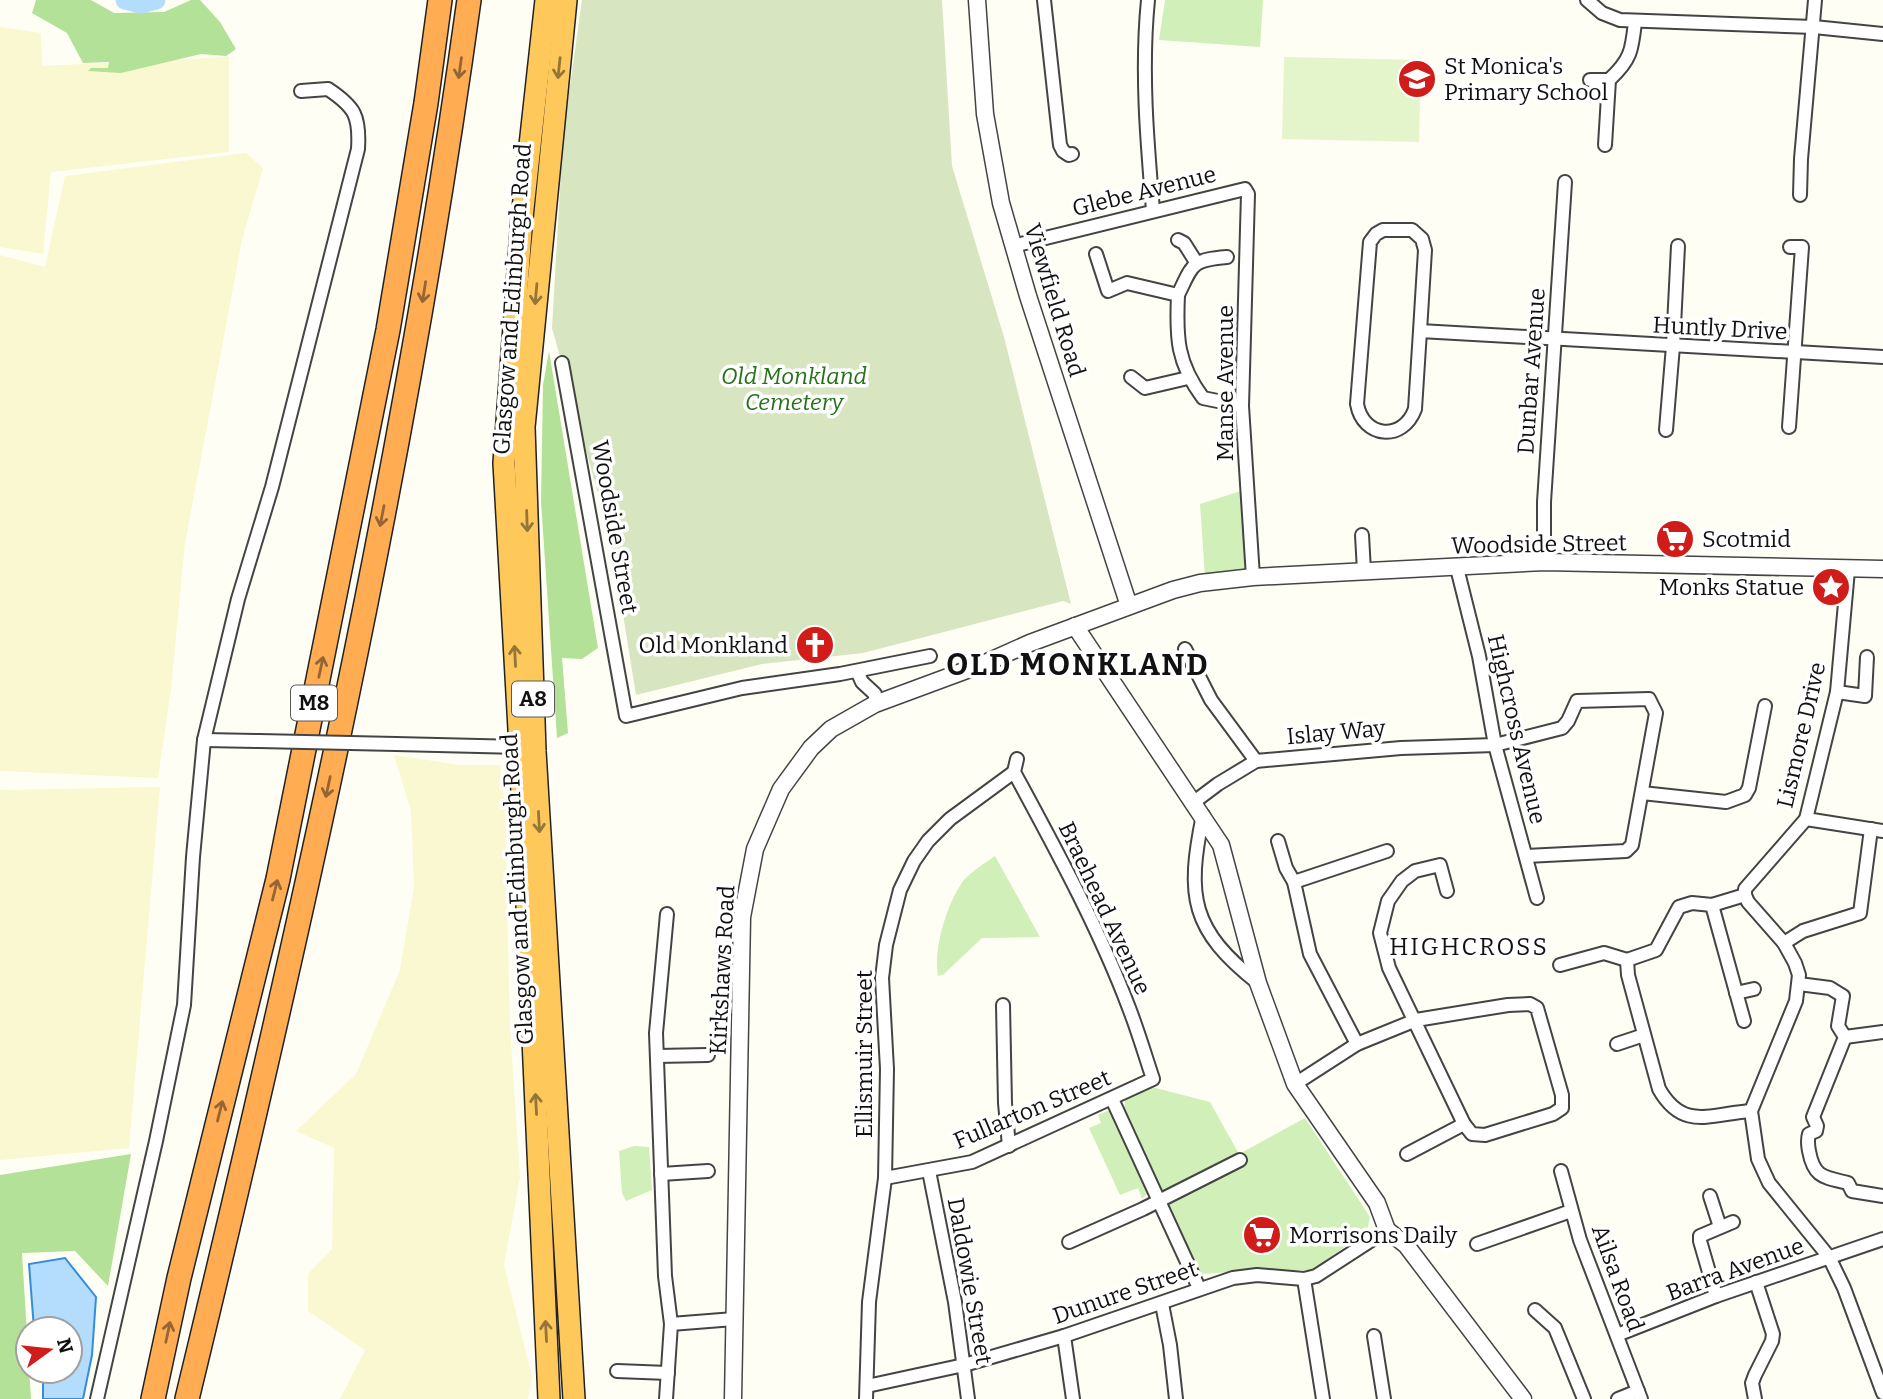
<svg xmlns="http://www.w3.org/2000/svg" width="1883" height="1399" font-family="Bitter,serif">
<rect width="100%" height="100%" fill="#fffef4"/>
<g fill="#f9f8d1">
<polygon points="0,27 41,33 42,66 229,57 229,152 51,172 43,254 0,247"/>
<polygon points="246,153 263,168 242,240 185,543 171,689 158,778 0,771 0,255 45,267 65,176"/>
<polygon points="394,755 460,765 500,765 505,807 510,1027 520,1177 504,1265 532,1376 528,1399 340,1399 365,1350 308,1311 308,1274 332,1249 334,1148 296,1131 356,1074 400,970 414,887 411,811"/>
<polygon points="160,787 129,1148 0,1160 0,790"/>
</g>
<g fill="#d1efb9">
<polygon points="1165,0 1263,0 1260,47 1159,40"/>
<polygon points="1244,490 1249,574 1205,577 1200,504"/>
<path d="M995,856L1040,937L982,938L944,974L938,976C933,949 947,902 964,880C972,871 985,863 995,856Z"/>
<polygon points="1152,1087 1210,1102 1239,1154 1305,1118 1370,1217 1367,1231 1312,1270 1265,1270 1201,1274 1124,1112 1125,1100"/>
<polygon points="1110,1110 1148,1193 1142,1199 1138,1188 1120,1195 1089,1128 1101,1123 1098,1115"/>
<polygon points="634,1146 649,1147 652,1190 626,1201 622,1193 619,1151"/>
</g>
<g fill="#b3e197">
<polygon points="36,0 91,0 114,13 164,12 191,0 200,0 220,22 236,49 226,56 201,54 121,73 88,71 91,68 108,68 109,62 83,63 67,33 32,13"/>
<polygon points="549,351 598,648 582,659 562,658 568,733 557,738 541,502 543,385"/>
<polygon points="131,1154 108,1286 75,1251 22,1253 31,1399 0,1399 0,1175"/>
</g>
<polygon fill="#d7e5c1" points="582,0 942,0 952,166 1004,337 1071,604 1063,601 863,653 762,664 636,695 611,540 552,328 563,136"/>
<polygon fill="#e4f5cc" points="1284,57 1421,60 1419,142 1282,139"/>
<polygon fill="#b4dcfc" stroke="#338dda" stroke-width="2" points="65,1258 96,1297 92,1355 83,1399 43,1399 43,1371 70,1371 70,1329 34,1329 29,1264"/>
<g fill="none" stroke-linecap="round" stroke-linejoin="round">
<polyline stroke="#b4dcfc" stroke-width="19" points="125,0 141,4 156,0"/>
<defs>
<g id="minor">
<polyline points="1044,0 1060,145 1063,151 1069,155 1072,154"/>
<path d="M1148,0C1141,70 1147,140 1153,210"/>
<polyline points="1587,0 1602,13 1620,20 1814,27 1883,34"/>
<polyline points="1590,80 1609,80"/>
<path d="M1605,145L1609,80C1631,60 1632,50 1635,22"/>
<polyline points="1800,195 1801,159 1815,0"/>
<polyline points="1178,240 1184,243 1196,262"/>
<polyline points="1013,246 1245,189 1248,194 1242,406 1253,577"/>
<path d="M1096,254L1108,291L1127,283L1178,295C1176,338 1177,363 1203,398L1242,406"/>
<path d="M1178,295C1193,264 1191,260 1227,257"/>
<path d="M1420,331L1425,250L1422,239L1412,230H1383L1376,234L1370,242L1357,404C1363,438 1403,442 1415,409L1420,331L1883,357"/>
<polyline points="562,363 626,716 742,688 840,674 930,656"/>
<polyline points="1131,377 1145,388 1188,378"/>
<polyline points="1789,427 1802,247 1790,247"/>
<polyline points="1666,430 1673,346 1678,246"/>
<polyline points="1362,535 1364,571"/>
<polyline points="1544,562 1544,502 1565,182"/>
<polyline points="1457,568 1479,656 1495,745 1537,898"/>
<polyline points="1848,570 1837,692 1806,819 1745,889 1745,895 1748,902 1784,943 1795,963 1799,975 1796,1001 1751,1111 1758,1159 1769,1183 1829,1257 1844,1288 1883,1393"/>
<polyline points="1185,649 1211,700 1256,761"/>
<polyline points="857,671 862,682 875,694 875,704"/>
<polyline points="1837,692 1865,696 1867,657"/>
<polyline points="204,740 259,741"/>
<polyline points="396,744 520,747"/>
<polyline points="1642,793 1726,802 1745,795 1749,788 1765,706"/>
<polyline points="1194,802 1218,784 1256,761 1401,748 1495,745 1562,728 1568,721 1577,701 1649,699 1656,713 1632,845 1626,851 1526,856"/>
<path d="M1203,815C1186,897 1191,930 1258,983"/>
<polyline points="1806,819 1883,831"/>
<polyline points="1278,841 1286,868 1294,882 1310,954 1357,1044"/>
<polyline points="1294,882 1387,851"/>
<polyline points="1447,891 1440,865 1415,871 1402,881 1388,901 1380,933 1389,968 1464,1124"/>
<polyline points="1712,905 1744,1021"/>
<polyline points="667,914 656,1033 665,1276 671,1324"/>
<polyline points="1784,943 1803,931 1860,913 1871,829"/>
<path d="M1627,960L1628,975L1659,1089C1683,1131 1710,1114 1751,1111"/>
<polyline points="1627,960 1656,950 1679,907 1692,903 1712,905 1745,895"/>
<polyline points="1560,965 1604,953 1627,960"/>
<path d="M1799,984L1830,988L1843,996L1838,1026L1845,1037L1813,1117L1817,1126L1816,1131L1809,1134C1807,1141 1808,1145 1809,1151C1814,1178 1824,1177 1848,1183L1852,1191L1883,1196"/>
<polyline points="1736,993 1754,989"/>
<polyline points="1003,1005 1005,1103 1009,1146"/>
<polyline points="1845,1037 1883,1032"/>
<polyline points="1617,1044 1644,1035"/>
<polyline points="657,1056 708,1055"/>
<polyline points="1295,1084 1357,1044 1416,1020 1508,1005 1530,1004 1537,1008 1562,1095 1562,1108 1553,1114 1485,1135 1472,1134 1464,1124 1407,1154"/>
<polyline points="1112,1099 1199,1288"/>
<polyline points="929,1171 955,1302 968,1399"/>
<polyline points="1561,1171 1580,1240 1641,1399"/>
<polyline points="661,1174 708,1171"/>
<path d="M885,1178L972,1162L1153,1079C1145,1055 1138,1031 1129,1008C1098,926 1055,848 1014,772L1017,759"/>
<polyline points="1710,1196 1720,1227"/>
<polyline points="1069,1242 1143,1209 1240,1160"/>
<polyline points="1477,1244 1571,1211"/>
<polyline points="1304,1279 1323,1399"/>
<polyline points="1716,1296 1700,1241 1700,1236 1733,1222"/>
<polyline points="1162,1304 1170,1345 1176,1399"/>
<polyline points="1535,1310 1555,1328 1584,1399"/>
<polyline points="1617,1335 1716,1296 1883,1239"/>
<polyline points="1064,1336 1073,1399"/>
<polyline points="1374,1336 1384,1399"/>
<polyline points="617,1371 668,1373"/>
<polyline points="867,1386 964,1365 1064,1336 1233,1278 1257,1275 1304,1279 1316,1276 1387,1230"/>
<path d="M97,1399L156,1141L184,1005L193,857L204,740L238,599L272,487L358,149C360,116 355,107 328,89L301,91"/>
<polyline points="666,1399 671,1324 734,1319"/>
<polyline points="866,1399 869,1302 885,1178 887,1069 882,978 886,945 900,890 914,861 928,841 950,819 1014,772"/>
<polyline points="1618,1399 1638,1391"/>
<polyline points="1755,1399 1752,1383 1755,1375 1772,1341 1773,1334 1756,1282"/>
</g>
<g id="tertiary">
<polyline points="977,0 985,114 1001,203 1028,296 1129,606"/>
<polyline points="1075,626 1221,845 1258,983 1295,1084 1377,1203 1387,1230 1406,1245 1523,1399"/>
<polyline points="733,1399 742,917 755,849 781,789 811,748 831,729 875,704 983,664 1030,643 1173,590 1200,583 1253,577 1544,562 1883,569"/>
</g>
<g id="trunk">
<polyline points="546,0 522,218 504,463 520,747 549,1399"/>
<polyline points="566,0 524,427 535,751 574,1399"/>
</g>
<g id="motorway">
<polyline points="153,1399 179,1278 278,879 388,330 426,103 440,0"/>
<path d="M187,1399C299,936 404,472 469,0"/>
</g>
</defs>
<use href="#minor" stroke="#444" stroke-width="16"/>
<use href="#tertiary" stroke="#444" stroke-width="19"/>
<use href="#trunk" stroke="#222" stroke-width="24"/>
<use href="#motorway" stroke="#222" stroke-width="26"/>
<use href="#minor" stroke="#fff" stroke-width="12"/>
<use href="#tertiary" stroke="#fff" stroke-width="16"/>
<use href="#trunk" stroke="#ffc85b" stroke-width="21"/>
<use href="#motorway" stroke="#ffac52" stroke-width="23"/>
<defs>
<polyline id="minor-bridge" points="259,741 396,744"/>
</defs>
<use href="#minor-bridge" stroke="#444" stroke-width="16" stroke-linecap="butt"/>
<use href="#minor-bridge" stroke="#fff" stroke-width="12"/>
</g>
<defs><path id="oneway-shaft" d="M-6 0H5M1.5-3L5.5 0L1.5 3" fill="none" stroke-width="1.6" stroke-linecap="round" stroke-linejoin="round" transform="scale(1.75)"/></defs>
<g stroke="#946635">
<use href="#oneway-shaft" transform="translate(460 68) rotate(98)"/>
<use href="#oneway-shaft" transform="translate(424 292) rotate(99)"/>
<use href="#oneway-shaft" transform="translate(382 516) rotate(101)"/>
<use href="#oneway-shaft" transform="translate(321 667) rotate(-78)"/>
<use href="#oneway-shaft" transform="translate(328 787) rotate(102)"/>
<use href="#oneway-shaft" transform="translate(275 890) rotate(-76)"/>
<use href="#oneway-shaft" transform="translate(220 1111) rotate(-76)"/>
<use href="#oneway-shaft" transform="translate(168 1332) rotate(-78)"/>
</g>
<g stroke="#94763a">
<use href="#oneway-shaft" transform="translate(559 68) rotate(96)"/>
<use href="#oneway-shaft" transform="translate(536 294) rotate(95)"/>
<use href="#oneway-shaft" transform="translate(527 521) rotate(88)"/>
<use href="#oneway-shaft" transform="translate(515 656) rotate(-93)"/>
<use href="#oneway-shaft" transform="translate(539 822) rotate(87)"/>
<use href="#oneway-shaft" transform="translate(536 1104) rotate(-93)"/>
<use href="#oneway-shaft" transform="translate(546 1331) rotate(-93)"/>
</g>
<defs>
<symbol id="school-disc" viewBox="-11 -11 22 22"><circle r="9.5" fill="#d01d1a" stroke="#fff"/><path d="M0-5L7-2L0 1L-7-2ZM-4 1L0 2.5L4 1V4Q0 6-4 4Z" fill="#fff"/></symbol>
<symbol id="supermarket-disc" viewBox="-11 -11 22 22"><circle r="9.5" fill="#d01d1a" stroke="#fff"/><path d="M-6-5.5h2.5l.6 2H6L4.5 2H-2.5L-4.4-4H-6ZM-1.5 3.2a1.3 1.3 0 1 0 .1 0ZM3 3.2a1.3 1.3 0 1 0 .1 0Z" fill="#fff"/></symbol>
<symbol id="sight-disc" viewBox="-11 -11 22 22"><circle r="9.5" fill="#d01d1a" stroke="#fff"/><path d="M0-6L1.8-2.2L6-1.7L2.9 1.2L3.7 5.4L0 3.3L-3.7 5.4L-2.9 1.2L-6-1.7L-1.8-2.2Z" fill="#fff"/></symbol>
<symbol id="church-disc" viewBox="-11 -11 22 22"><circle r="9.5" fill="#d01d1a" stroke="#fff"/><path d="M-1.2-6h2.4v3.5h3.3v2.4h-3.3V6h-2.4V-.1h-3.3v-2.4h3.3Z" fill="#fff"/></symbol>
</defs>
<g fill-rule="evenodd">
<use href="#school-disc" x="1395" y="57" width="44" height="44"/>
<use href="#supermarket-disc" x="1653" y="517" width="44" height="44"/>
<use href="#sight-disc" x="1809" y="565" width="44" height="44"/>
<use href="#church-disc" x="793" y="623" width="44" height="44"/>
<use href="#supermarket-disc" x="1240" y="1213" width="44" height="44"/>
</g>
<g text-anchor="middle" stroke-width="7" stroke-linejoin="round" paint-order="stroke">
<g fill="#fff" stroke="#585858" stroke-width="2">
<rect x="512" y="681.5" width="42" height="35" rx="5"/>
<rect x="291" y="685.5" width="46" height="35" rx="5"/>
</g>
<g font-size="21" font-weight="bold" fill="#111">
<text x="533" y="706">A8</text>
<text x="314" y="710">M8</text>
</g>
<g font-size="23" fill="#111" stroke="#fff" text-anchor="start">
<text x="1444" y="74">St Monica's<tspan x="1444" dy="26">Primary School</tspan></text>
<text x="1702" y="547">Scotmid</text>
<text x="1804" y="595" text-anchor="end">Monks Statue</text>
<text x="788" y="653" text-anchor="end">Old Monkland</text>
<text x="1289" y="1243">Morrisons Daily</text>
</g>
<g font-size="23" fill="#111" stroke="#fff">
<text transform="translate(1144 191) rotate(-14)" y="8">Glebe Avenue</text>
<text transform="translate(512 299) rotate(-86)" y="8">Glasgow and Edinburgh Road</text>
<text transform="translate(1055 300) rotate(73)" y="8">Viewfield Road</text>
<text transform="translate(1720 328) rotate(3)" y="8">Huntly Drive</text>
<text transform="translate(1531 371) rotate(-86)" y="8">Dunbar Avenue</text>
<text transform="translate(1225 383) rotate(-90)" y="8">Manse Avenue</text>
<text transform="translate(615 527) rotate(80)" y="8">Woodside Street</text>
<text transform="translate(1539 544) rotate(-1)" y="8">Woodside Street</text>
<text transform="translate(1517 729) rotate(77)" y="8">Highcross Avenue</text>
<text transform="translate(1336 732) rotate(-5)" y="8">Islay Way</text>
<text transform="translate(1801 735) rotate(-77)" y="8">Lismore Drive</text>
<text transform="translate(517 889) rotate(-93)" y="8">Glasgow and Edinburgh Road</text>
<text transform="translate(1105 908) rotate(65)" y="8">Braehead Avenue</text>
<text transform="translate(722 970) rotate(-87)" y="8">Kirkshaws Road</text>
<text transform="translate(864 1054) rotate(-90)" y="8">Ellismuir Street</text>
<text transform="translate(1032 1109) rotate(-23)" y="8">Fullarton Street</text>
<text transform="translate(1735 1269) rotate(-20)" y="8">Barra Avenue</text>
<text transform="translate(1618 1278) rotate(70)" y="8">Ailsa Road</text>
<text transform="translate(970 1281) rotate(80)" y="8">Daldowie Street</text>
<text transform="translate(1125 1292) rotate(-19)" y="8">Dunure Street</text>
</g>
<g font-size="23" font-style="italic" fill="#257119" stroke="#fff">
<text x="794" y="384">Old Monkland<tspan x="794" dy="26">Cemetery</tspan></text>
</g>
<g font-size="24" letter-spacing="2" fill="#111" stroke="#fff">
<text x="1469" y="955">HIGHCROSS</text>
</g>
<g font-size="30" font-weight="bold" letter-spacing="2" fill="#111" stroke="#fff">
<text x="1078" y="675">OLD MONKLAND</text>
</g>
</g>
<g transform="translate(49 1350) rotate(75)"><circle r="33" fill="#ffffff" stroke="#a0a0a0" stroke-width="2"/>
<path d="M0-5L12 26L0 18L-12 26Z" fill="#d01d1a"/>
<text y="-10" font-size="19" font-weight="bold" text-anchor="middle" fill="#111111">N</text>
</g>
</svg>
